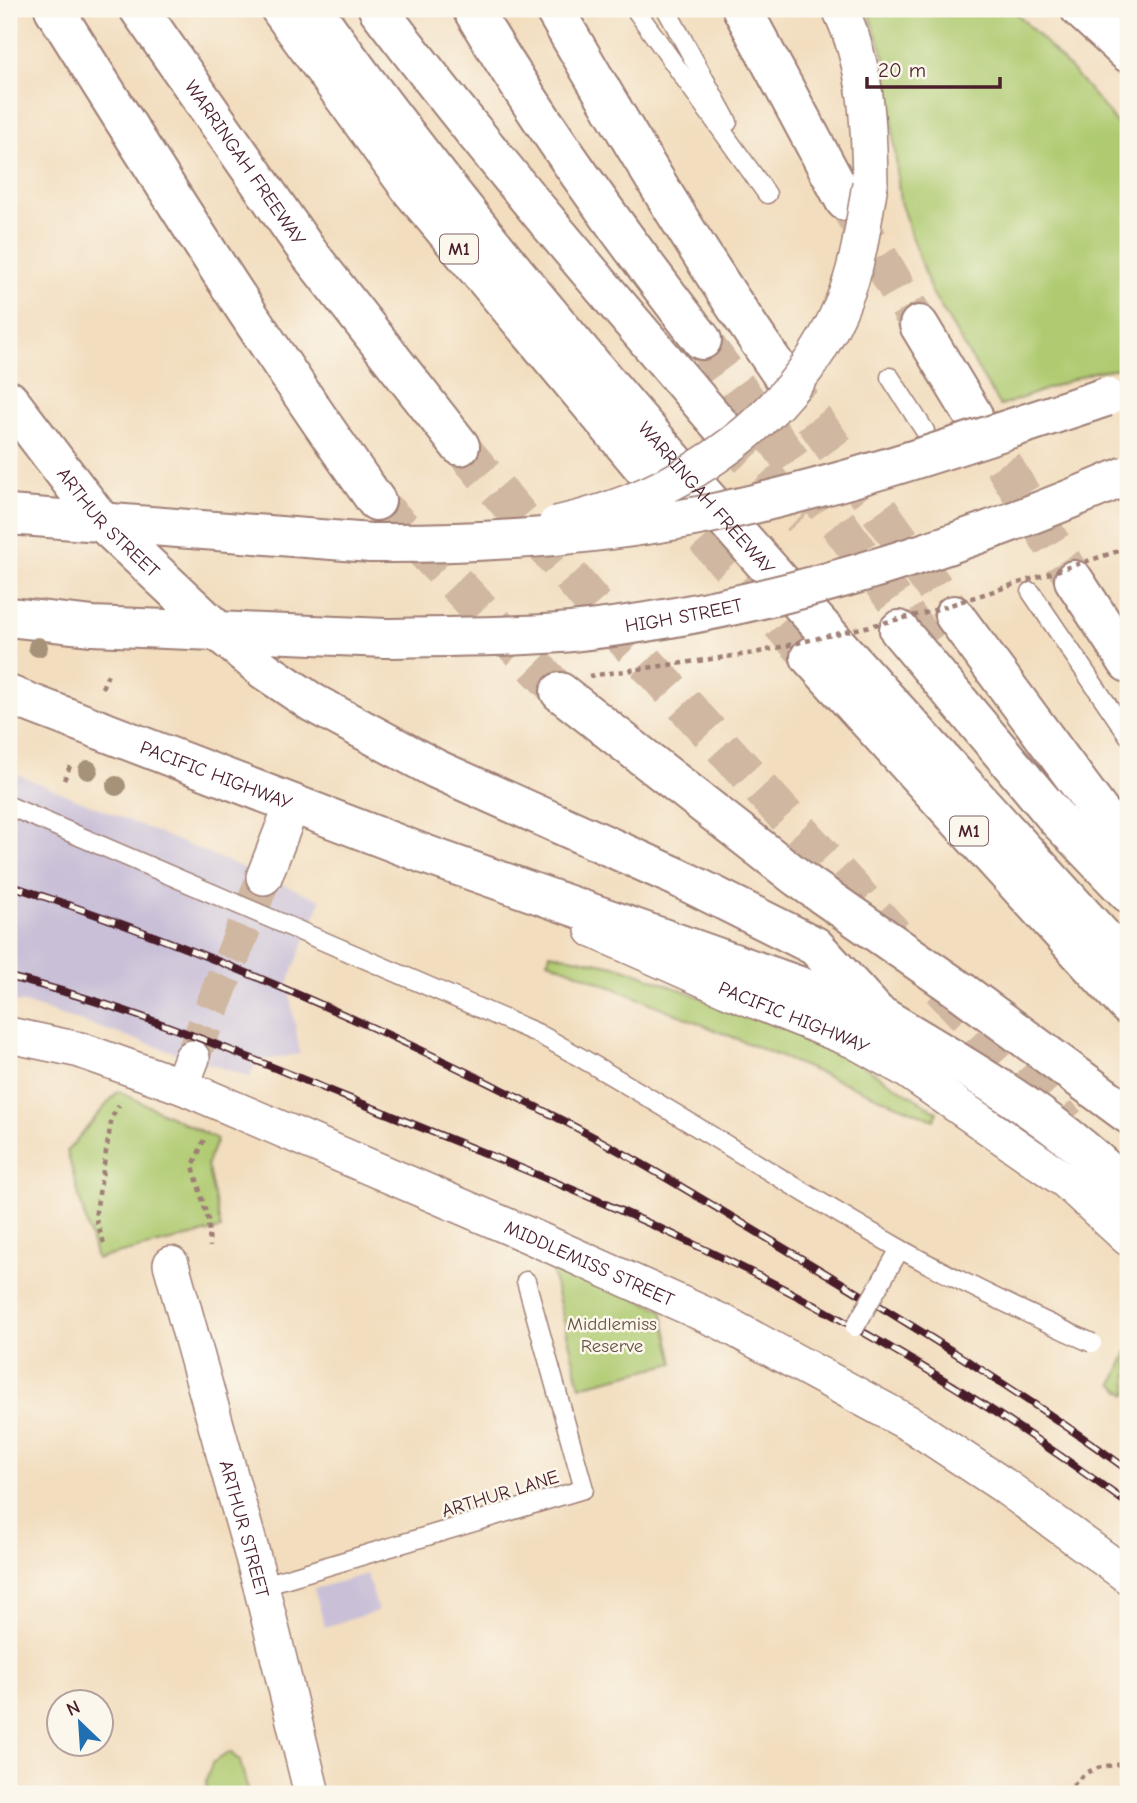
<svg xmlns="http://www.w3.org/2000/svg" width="1137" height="1803" font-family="'Comic Neue',sans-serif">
<rect width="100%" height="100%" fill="#fbf7ec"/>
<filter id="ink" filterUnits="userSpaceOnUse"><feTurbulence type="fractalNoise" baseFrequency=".0143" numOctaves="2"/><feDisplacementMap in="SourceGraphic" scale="14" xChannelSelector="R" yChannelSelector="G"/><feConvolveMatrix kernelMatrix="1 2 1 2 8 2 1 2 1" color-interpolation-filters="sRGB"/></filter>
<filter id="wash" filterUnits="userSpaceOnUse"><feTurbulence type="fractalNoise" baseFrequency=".00686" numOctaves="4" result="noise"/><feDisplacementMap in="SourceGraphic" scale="28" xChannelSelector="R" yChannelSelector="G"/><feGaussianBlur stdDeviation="1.57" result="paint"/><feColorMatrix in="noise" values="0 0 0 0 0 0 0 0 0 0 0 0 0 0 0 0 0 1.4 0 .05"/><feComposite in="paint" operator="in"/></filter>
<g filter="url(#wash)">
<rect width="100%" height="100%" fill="#f2ddbe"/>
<g fill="#c9bfd7">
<polygon points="9,771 321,900 288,983 300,1054 257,1061 250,1077 24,1003 9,1002"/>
<polygon points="367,1574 378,1611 325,1627 314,1589"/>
</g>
<g fill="#afca70" stroke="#7c744e" stroke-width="2">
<path d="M867,9H1012C1053,50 1094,91 1128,139V367L1093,372L1000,406L931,291L900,202L886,61Z"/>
<polygon points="550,953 624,968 836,1049 937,1112 934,1120 548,961"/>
<polygon points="118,1091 217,1139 207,1164 221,1229 96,1259 67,1151"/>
<polygon points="548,1256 662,1310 674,1363 580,1386"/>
<polygon points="1128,1350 1128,1393 1127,1395 1113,1384"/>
<polygon points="230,1752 240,1761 249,1794 207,1794 206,1781 212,1763"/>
</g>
</g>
<g filter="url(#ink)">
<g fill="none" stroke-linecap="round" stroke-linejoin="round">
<polyline stroke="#d0b7a1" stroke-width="35" stroke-dasharray="35 18" stroke-linecap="butt" points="192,1058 264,877"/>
<g stroke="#d0b7a1" stroke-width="38" stroke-dasharray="38 19" stroke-linecap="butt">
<polyline points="850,208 919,325"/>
<polyline points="702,340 934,653"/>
<polyline points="780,372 954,615"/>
<polyline points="973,415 1074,580"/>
<polyline points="725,431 802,519"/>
<polyline points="460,446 610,623 894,935"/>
<polyline points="667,495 810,657"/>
<polyline points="376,501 560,692"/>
<polyline points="941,988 1067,1124"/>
</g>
<defs>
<g id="lane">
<polyline points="635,9 767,194"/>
<polyline points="666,9 728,122"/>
<polyline points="890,377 925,431"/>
<polyline points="1031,592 1128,735"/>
<polyline points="261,1586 584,1489 526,1281"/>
</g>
<g id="street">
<path d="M840,9C867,65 869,123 870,184"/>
<polyline points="264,877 292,805"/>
<path id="s1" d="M593,930L726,989L853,1040L905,1069L1066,1181L1128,1238"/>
<path id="s2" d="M9,1035L80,1050L181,1086L528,1235L724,1323L912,1425L1003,1485L1128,1576"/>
<polyline points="181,1086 192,1058"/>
<path id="s3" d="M171,1264L261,1586L312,1794"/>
</g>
<g id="primary">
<polyline points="1080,9 1128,53"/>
<path id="s4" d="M9,400L101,521L219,632"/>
<polyline points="9,515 371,543"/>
<polyline points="9,617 92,626 386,638"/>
<path id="s5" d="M9,695L424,854"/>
</g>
<g id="highway">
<path d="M54,9C158,175 262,341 376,501"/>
<path id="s6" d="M139,9L308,252L460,446"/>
<polyline points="280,9 412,191 652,478"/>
<path id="s7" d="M313,9C557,350 848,654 1128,965"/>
<path d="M378,9C488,154 606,292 725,431"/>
<path d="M472,9C541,125 619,233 702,340"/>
<path d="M554,9C626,133 698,255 780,372"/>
<polyline points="742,9 845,201"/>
<polyline points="919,325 973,415"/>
<polyline points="1074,580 1128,663"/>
<polyline points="954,615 1128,850"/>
<polyline points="899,630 1058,820 1128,893"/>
<polyline points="219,632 264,670 313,703 436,769 677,877 815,946 873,1009"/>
<polyline points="810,657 1128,1006"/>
<polyline points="560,692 798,878 961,991 1128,1114"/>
<path d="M424,854L876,1013C961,1064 1060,1119 1128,1191"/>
</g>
</defs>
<use href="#lane" stroke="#9e7e74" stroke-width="21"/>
<use href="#street" stroke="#9e7e74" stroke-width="38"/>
<use href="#primary" stroke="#9e7e74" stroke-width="42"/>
<use href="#highway" stroke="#9e7e74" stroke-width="42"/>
<g stroke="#9e7e74" stroke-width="4.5" stroke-dasharray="5 5" stroke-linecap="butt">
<polyline points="102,688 110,670"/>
<polyline points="64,780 71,764"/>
<polyline points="204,1140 193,1166 208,1220 210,1247"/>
<polyline points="104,1243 95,1217 112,1117 119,1105"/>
<polyline points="1124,1626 1128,1629"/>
<path d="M1067,1794C1084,1767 1099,1766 1128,1764"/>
</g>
<use href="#lane" stroke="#fff" stroke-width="18"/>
<use href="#street" stroke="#fff" stroke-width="35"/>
<use href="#primary" stroke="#fff" stroke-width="38"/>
<use href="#highway" stroke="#fff" stroke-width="38"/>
<defs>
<g id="rail">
<path d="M9,885C194,945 375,1024 548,1113C635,1157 718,1209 802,1259C913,1326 1023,1393 1128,1470"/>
<path d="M9,977C134,1007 254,1060 373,1108C479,1151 586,1193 689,1242C843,1314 990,1403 1128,1504"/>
</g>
</defs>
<use href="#rail" stroke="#4a1f2b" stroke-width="8"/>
<use href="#rail" stroke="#fbf7ec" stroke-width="5" stroke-dasharray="16" stroke-linecap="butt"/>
<defs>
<g id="lane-bridge">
<path d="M9,806L537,1033C661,1101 778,1180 902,1250C964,1284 1028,1314 1092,1343"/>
<polyline points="855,1327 900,1249"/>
</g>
<path id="street-bridge" d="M556,524C683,497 803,415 848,289C860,255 864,219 870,184"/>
<path id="secondary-bridge" d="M371,543C484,544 598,536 709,514C844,486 975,440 1106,397"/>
<g id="primary-bridge">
<path id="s8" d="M386,638C447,636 510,638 571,632C763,612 951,551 1128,475"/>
</g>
</defs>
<use href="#lane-bridge" stroke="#9e7e74" stroke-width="21" stroke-linecap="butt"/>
<use href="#street-bridge" stroke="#9e7e74" stroke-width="38" stroke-linecap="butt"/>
<use href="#secondary-bridge" stroke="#9e7e74" stroke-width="42" stroke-linecap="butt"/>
<use href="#primary-bridge" stroke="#9e7e74" stroke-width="42" stroke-linecap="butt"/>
<polyline stroke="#9e7e74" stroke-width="4.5" stroke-dasharray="5 5" stroke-linecap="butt" points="589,676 755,653 925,613 1128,548"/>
<use href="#lane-bridge" stroke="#fff" stroke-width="18"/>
<use href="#street-bridge" stroke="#fff" stroke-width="35"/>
<use href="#secondary-bridge" stroke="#fff" stroke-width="38"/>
<use href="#primary-bridge" stroke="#fff" stroke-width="38"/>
</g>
<g fill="#a69179">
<circle cx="38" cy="647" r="10"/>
<circle cx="88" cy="770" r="10"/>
<circle cx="116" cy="786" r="10"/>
</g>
</g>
<g text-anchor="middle" stroke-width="5" stroke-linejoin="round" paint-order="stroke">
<g fill="#fbf7ec" stroke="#7f6065" stroke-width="2">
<rect x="440" y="234.5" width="38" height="29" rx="5"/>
<rect x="950" y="816.5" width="38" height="29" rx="5"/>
</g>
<g font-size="18" font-weight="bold" fill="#4a1f2b">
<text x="459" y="255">M1</text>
<text x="969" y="837">M1</text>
</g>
<g font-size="19" fill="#4a1f2b" stroke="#fbf7ec">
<text dy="7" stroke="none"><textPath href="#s6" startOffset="187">WARRINGAH FREEWAY</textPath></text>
<text dy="7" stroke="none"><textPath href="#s7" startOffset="628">WARRINGAH FREEWAY</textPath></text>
<text dy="7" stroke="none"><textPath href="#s4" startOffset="158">ARTHUR STREET</textPath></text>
<text dy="7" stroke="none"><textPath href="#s8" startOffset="299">HIGH STREET</textPath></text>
<text dy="7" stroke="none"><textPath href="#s5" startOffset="222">PACIFIC HIGHWAY</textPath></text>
<text dy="7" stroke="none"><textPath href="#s1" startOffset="219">PACIFIC HIGHWAY</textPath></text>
<text dy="7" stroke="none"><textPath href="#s2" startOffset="625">MIDDLEMISS STREET</textPath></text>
<text transform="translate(500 1493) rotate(-17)" y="7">ARTHUR LANE</text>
<text dy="7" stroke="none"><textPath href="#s3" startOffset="275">ARTHUR STREET</textPath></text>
</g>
<g font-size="19" fill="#685240" stroke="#fbf7ec">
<text x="612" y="1330">Middlemiss<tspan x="612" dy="22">Reserve</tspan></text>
</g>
</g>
<rect width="1137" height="1803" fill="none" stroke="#fbf7ec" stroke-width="35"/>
<g transform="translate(80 1723) rotate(335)"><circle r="33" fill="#fbf7ec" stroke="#b4a19f" stroke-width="2"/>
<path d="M0-5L12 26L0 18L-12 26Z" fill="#1f6fb2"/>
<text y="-10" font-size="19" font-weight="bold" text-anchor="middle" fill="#4a1f2b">N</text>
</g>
<path d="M867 77v10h133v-10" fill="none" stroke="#4a1f2b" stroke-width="3.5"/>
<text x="878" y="77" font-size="21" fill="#4a1f2b" stroke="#fbf7ec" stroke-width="5" paint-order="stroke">20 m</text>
</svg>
